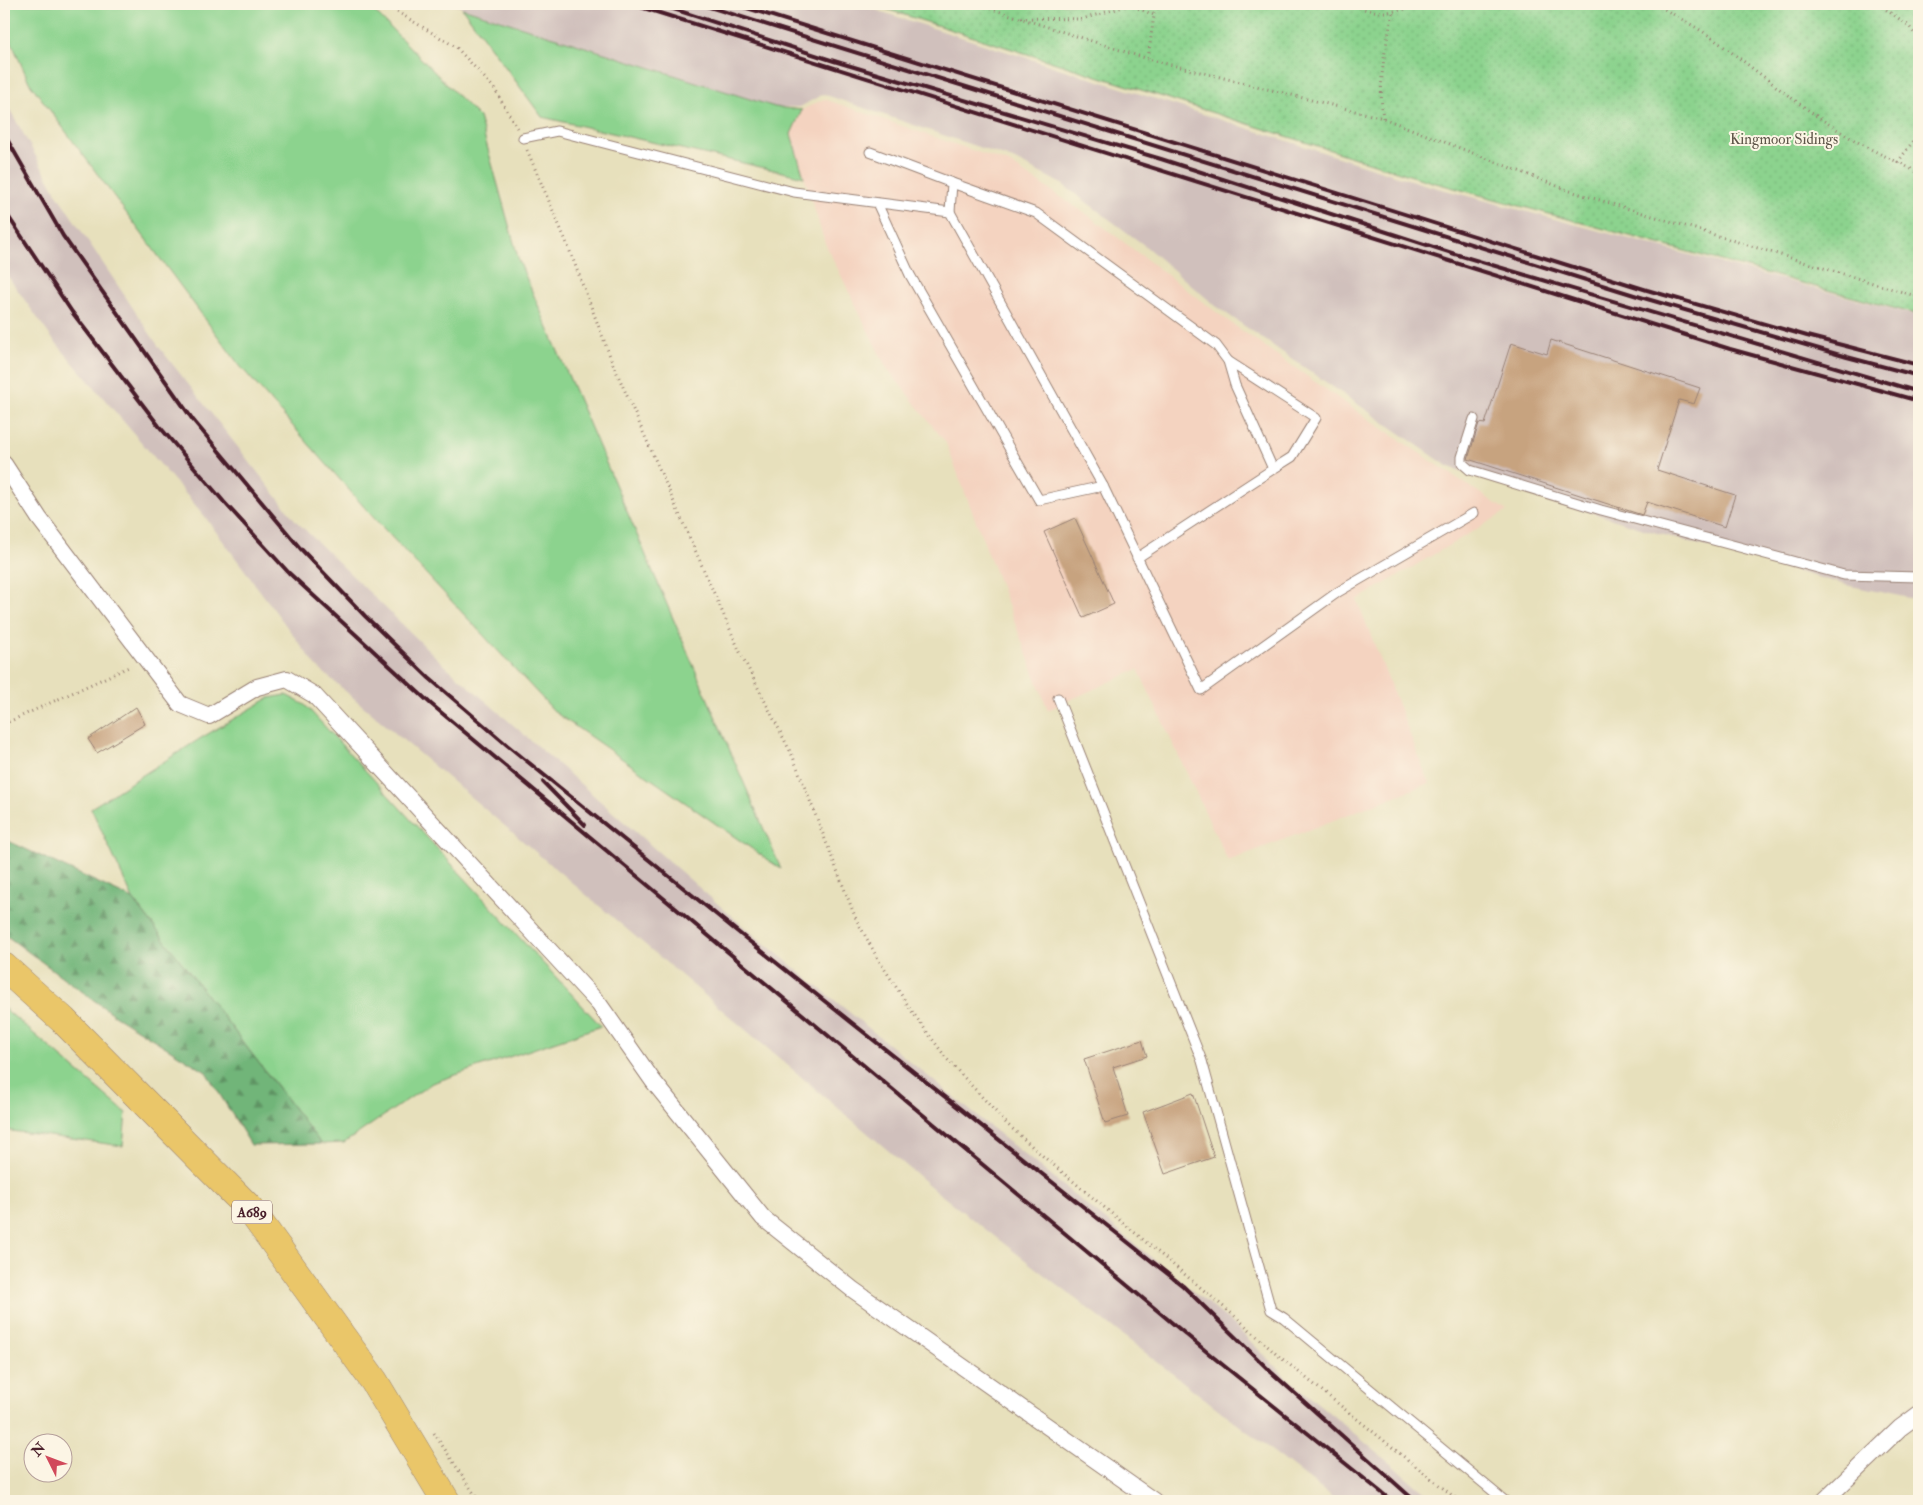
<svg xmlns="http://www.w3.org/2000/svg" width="1923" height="1505" font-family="'IM FELL Double Pica',serif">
<defs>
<pattern id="forest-firs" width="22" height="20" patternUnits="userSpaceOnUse" patternTransform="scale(1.25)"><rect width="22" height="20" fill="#71b579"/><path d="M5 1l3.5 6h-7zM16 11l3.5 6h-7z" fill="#5f9363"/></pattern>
<pattern id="park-dots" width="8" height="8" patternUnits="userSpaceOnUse" patternTransform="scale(1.25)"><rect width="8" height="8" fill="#8cd38e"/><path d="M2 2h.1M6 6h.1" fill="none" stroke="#7ab57b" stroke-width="1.8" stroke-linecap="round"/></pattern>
</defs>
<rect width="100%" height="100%" fill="#fcf5e5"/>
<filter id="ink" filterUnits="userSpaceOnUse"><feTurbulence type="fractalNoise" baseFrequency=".02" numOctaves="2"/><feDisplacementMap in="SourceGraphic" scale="10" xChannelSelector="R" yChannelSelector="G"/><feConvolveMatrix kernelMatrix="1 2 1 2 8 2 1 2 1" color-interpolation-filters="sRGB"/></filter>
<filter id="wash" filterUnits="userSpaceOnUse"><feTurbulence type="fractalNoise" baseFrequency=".0096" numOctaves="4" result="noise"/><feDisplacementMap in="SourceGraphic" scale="20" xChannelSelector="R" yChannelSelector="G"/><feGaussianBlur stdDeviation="1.12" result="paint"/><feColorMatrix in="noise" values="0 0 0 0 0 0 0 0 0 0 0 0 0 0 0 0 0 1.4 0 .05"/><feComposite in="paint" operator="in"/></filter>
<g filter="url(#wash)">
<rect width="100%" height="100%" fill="#e7e0bc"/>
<polygon fill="#f4d3c0" points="824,99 1009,163 1088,215 1224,318 1374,423 1507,511 1357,600 1429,783 1228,861 1138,669 1048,710 946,443 886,367 825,243 791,134 802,110"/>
<g fill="#d0c0bc">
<polygon points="451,4 857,4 1423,184 1919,316 1919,600 1846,585 1650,531 1449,467 1217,307 1144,245 1062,184 1013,159 823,94 800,107 775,107"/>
<polygon points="4,99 58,196 159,347 296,521 441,662 743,926 1232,1323 1284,1375 1435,1501 1337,1501 936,1191 317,667 202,513 51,337 4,271"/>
</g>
<g fill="#8cd38e" stroke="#6b795c">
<polygon points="4,4 367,4 479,117 519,261 781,869 556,713 372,516 240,366 29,82 4,25"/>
<polygon points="462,8 775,107 802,110 791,134 804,177 542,117"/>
<polygon points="286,695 305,705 601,1026 432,1083 344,1143 321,1144 133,899 91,808 201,738 269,698"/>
<polygon points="4,1008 126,1113 123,1146 4,1130"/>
</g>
<polygon fill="url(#forest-firs)" stroke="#5e6a52" points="4,839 133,899 321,1144 251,1145 206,1072 114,1015 4,934"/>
<polygon fill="url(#park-dots)" stroke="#6b795c" points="870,4 1919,4 1919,315 1425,180"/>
<g id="blocks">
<g fill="#c7a37f">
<polygon points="1551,340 1700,388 1694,404 1679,400 1657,470 1735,495 1725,527 1647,502 1642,515 1468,459 1479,423 1485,424 1511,343 1547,354"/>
<polygon points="1075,518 1114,604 1083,618 1044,532"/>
<polygon points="136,707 145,724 97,753 88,739"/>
<polygon points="1142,1040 1147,1056 1113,1067 1128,1116 1105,1123 1084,1059"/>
<polygon points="1193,1093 1214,1157 1165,1174 1143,1112"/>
</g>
</g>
</g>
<g filter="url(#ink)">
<use href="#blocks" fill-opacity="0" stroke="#988074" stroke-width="1"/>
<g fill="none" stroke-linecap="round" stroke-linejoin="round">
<defs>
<g id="lane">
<polyline points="523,138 557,131 794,192 950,212 1103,486 1039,500 910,275 877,203"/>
<polyline points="870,152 952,183 950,212"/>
<polyline points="952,183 1036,213 1216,345 1228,361"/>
<polyline points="1474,419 1462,457 1462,463 1470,470 1601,510 1844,575 1919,577"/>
<polyline points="1103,486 1201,690 1338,592 1474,513"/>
<polyline points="1137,558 1273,469 1292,457 1316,418 1228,361 1235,385 1273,469"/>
<polyline points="1058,698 1202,1061 1271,1310 1284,1318 1505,1501"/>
</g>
<g id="street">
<polyline points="4,464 39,518 180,704 209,716 257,687 287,679 314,695 599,1004 653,1081 763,1218 852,1289 1154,1501"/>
<polyline points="1824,1501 1900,1428 1919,1414"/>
</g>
<polyline id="highway" points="4,967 63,1020 249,1208 374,1381 446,1501"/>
</defs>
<use href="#lane" stroke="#988074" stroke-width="11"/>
<use href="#street" stroke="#988074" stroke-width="18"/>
<use href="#highway" stroke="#988074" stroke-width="29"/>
<g stroke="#988074" stroke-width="3" stroke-dasharray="1 4" stroke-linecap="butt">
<polyline points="384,4 456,47 494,88 517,128"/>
<polyline points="976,4 1148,59"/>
<polyline points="1160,4 1154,15 1148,59 1383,118 1570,191 1919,297"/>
<path d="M1350,4C1380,16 1393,13 1422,4"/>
<path d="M1656,4C1672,14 1689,23 1705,33C1769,78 1825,131 1898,162"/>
<polyline points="1878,4 1908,25 1919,39"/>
<polyline points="1021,18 1082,19 1130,5 1154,15"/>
<path d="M1383,118C1378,82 1385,48 1393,13"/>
<polyline points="1919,133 1898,162 1919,173"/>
<polyline points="527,150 566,241 613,364 740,652 793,757 856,919 878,959 913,1013 947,1059 1007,1124 1044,1157 1237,1318 1275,1353 1459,1501"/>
<polyline points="4,724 131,666"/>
<polyline points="4,939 10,945"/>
<polyline points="434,1433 479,1501"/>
</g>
<use href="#lane" stroke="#fff" stroke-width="9"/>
<use href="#street" stroke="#fff" stroke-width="16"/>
<use href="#highway" stroke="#eac669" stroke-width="28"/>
<g stroke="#4a1f2b" stroke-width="4">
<polyline points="631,4 1730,349 1919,401"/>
<polyline points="658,4 834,61 1161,159 1455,254 1919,392"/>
<polyline points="700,4 1647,299 1847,357 1919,376"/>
<polyline points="734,4 1647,290 1807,336 1919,365"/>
<polyline points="4,134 63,236 193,420 300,548 365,616 429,678 507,745 744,937 1183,1286 1271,1372 1415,1501"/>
<polyline points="4,210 72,312 159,426 224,502 289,573 431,704 1213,1357 1392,1501"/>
<polyline points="543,782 585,825"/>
</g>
</g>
</g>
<g text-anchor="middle" stroke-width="4" stroke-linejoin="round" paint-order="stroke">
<rect fill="#fcf5e5" stroke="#7f5f63" stroke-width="1" x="232" y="1200.5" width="40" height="23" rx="4"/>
<g font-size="14" font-weight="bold" fill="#4a1f2b">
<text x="252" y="1217">A689</text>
</g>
<g font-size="15" fill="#5e5549" stroke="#fcf5e5">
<text x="1784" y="144">Kingmoor Sidings</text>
</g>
</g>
<rect width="1923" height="1505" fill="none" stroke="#fcf5e5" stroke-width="20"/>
<g transform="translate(48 1458) rotate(312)"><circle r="24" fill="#fcf5e5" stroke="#b59f9b"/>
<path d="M0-4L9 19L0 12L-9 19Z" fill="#d1495b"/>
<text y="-8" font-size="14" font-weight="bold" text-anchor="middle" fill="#4a1f2b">N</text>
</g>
</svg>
